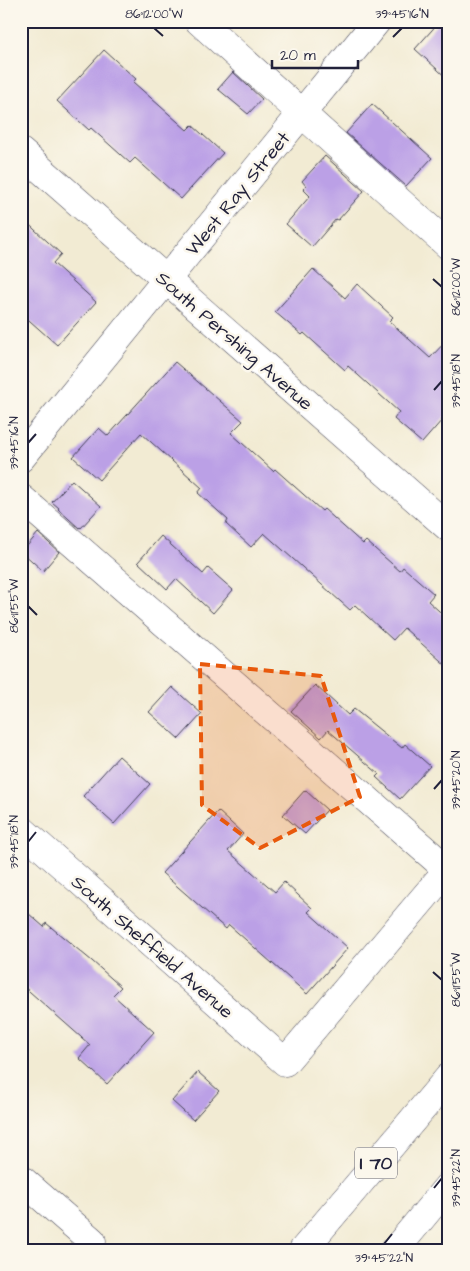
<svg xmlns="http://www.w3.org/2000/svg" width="470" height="1271" font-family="'Architects Daughter',sans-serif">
<rect width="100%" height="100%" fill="#fbf7ec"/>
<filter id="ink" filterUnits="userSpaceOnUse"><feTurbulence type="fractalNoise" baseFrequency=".02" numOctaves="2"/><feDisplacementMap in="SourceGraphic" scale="10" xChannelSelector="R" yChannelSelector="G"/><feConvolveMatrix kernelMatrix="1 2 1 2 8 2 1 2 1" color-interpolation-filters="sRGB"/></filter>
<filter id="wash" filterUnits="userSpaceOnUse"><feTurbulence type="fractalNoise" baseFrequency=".0096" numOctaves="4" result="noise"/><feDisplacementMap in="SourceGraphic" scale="20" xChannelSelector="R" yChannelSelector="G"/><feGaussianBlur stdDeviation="1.12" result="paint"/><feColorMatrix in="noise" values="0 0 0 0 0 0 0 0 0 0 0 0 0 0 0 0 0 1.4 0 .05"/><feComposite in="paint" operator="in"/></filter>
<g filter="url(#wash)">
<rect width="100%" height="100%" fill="#f2ebd3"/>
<g id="blocks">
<g fill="#bba0e6">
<polygon points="440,21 449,21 449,80 415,49"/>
<polygon points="104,50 136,79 133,82 187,130 192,125 223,153 181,199 135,158 130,163 91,128 89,130 57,101"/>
<polygon points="233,72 262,99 248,114 218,89"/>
<polygon points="372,104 432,158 406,186 346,133"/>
<polygon points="325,156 364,191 338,220 336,219 312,247 286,224 310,196 303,189 306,186 302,181"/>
<polygon points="21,217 61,254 53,263 96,302 57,345 21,313"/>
<polygon points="313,269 345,298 357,284 393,317 389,321 430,358 449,338 449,412 422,443 394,419 399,412 348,366 345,370 304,333 302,335 275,312"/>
<polygon points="175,362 243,421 231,433 273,471 275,469 322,511 324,509 363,544 366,541 400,571 403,567 434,594 428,601 449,620 449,668 404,628 393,640 355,605 350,610 264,533 251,547 226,524 228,520 198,493 202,488 141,433 99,480 73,457 99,428 108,436"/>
<polygon points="72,480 101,506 81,528 80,527 79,528 58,509 59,508 52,502"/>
<polygon points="38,533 59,552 43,571 22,552"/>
<polygon points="161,536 203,574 208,568 233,590 213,613 176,579 167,589 138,562"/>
<polygon points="315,685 348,715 354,709 402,748 405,744 430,766 400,799 376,777 379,774 328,730 321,738 291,711"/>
<polygon points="172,687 202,714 179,739 149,712"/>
<polygon points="119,756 150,784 114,824 83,796"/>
<polygon points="305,790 327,810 305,834 283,815"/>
<polygon points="218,811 243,834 228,851 275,892 284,882 312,908 308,912 348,948 307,994 229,925 226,929 162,873"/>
<polygon points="21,907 44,927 46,923 92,961 121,987 113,995 154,1032 107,1084 79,1058 90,1045 21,984"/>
<polygon points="198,1072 219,1091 193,1120 172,1101"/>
</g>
</g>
</g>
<g filter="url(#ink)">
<use href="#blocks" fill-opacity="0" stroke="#414052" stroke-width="1"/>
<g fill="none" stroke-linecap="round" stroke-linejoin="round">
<defs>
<g id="minor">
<polyline points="199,21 449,246"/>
<polyline points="21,152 449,528"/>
<polyline points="21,458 377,21"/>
<polyline points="21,498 448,870"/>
<polyline points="21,829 285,1062 449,868"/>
<polyline points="21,1179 92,1241"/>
</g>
<g id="highway">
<polyline points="303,1250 449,1077"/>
<polyline points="395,1250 449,1185"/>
</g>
</defs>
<use href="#minor" stroke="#414052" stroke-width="29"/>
<use href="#highway" stroke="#414052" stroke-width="29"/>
<use href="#minor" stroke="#fff" stroke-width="28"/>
<use href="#highway" stroke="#fff" stroke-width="28"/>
</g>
</g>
<path fill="#e8590c" fill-opacity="0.2" stroke="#e8590c" stroke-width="4" stroke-dasharray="10 6" stroke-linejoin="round" d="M200,664L321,676L360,797L260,848L202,805Z"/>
<path fill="none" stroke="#22223b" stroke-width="2" d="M154,28L163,36M393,37L402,28M433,279L442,287M434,390L442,381M28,443L36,434M28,606L37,615M434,789L442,780M28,842L36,832M433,972L442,980M434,1188L442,1178M384,1244L392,1234"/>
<g text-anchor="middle" stroke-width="5" stroke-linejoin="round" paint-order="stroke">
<rect fill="#fbf7ec" stroke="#636270" stroke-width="1" x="355" y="1147.5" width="42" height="31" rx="4"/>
<g font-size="18" font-weight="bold" fill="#22223b">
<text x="376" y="1169">I 70</text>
</g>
<g font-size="19" fill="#22223b" stroke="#fbf7ec">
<text transform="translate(237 193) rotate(-51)" y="7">West Ray Street</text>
<text transform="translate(235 340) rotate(41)" y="7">South Pershing Avenue</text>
<text transform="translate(153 946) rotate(41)" y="7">South Sheffield Avenue</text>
</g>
</g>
<rect width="470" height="1271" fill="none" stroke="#fbf7ec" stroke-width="55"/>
<path d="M272 60v8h86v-8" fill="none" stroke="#22223b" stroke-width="2.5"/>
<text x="280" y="60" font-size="15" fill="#22223b" stroke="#fbf7ec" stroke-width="4" paint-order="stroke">20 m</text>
<rect x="28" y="28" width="414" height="1216" fill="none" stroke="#22223b" stroke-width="2"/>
<g font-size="12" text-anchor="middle" fill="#22223b">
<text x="154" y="18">86°12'00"W</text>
<text x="402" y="18">39°45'16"N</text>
<text transform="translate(456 287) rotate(-90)" y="4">86°12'00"W</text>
<text transform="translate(456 381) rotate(-90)" y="4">39°45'18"N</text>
<text transform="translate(14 443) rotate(-90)" y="4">39°45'16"N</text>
<text transform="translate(14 606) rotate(-90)" y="4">86°11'55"W</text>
<text transform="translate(456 780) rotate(-90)" y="4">39°45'20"N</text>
<text transform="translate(14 842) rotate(-90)" y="4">39°45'18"N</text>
<text transform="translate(456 980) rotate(-90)" y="4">86°11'55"W</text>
<text transform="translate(456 1178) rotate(-90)" y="4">39°45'22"N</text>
<text x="384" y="1262">39°45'22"N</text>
</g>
</svg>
